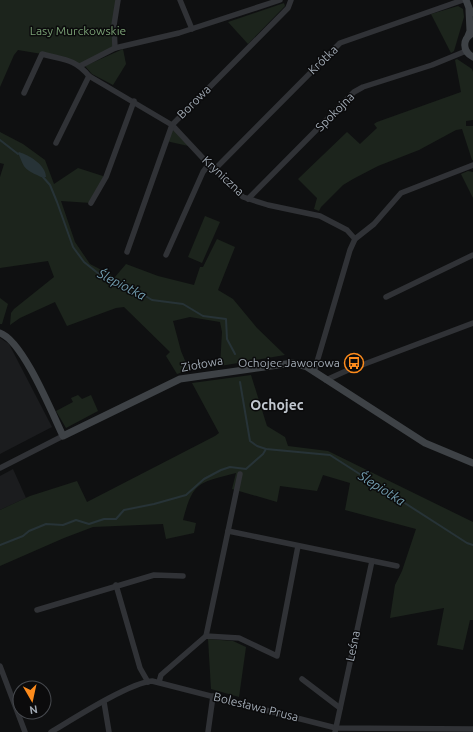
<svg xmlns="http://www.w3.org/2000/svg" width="473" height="732" font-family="Ubuntu,sans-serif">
<rect width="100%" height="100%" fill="#0f1011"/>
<g fill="#1b1c1e">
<polygon points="0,338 9,344 52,427 0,454"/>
<polygon points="13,469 26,498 0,510 0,476"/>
</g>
<g fill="#1c241c">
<polygon points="0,0 118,0 115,48 80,66 42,54 18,50 14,55 0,87"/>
<polygon points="284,3 285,6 248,44 228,22"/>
<polygon points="458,6 463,9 464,17 454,51 451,53 431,14"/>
<polygon points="123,49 126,64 113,85 92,74 85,66"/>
<polygon points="457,59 472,69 473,72 473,120 466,121 466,126 473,126 473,160 472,160 462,129 456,130 419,150 378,166 353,179 343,185 321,207 319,211 314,209 317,198 298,179 347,132 360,144 377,128 374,124 377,122 461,92 455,60"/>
<polygon points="172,125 193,147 166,141"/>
<polygon points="0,132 23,144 45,160 54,184 78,168 106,177 91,203 61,201 75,242 90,264 115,277 126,264 158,276 194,285 200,267 203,267 217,239 235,247 218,290 233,299 257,328 285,355 220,366 222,332 220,322 190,317 173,321 181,351 189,370 177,374 166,356 170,352 124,307 116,308 67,326 55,302 20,318 10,325 11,313 14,309 54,277 48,261 0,268 0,177 4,164 0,163"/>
<polygon points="468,171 473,172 473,198 461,174"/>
<polygon points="205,216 220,222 202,263 188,257"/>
<polygon points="0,298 8,304 2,324 0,324"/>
<path d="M251,375L267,426L285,437L288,446L328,451L473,522V620H470L463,650L437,645L444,608L390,618L395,585L402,571L416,529L345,510L350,483L323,475L317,491L280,486L277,502L232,489L236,473C199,483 193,481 183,520L196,523L194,533L166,539L163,524L93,527L64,538L0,566V510L30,496L77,481L87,502L215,436L219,433L192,383Z"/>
<polygon points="78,395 82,399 91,395 98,411 66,428 56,411 73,402 71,398"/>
<polygon points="208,639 233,641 246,647 239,697 211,689"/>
</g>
<path fill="#273337" d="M19,152C29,155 46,165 46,177C42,178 41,177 37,175C23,169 24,166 18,153Z"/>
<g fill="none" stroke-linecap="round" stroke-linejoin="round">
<g stroke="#273337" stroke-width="2">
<polyline points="0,140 18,154"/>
<polyline points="43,177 50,185 57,202 73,247 84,262 99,274 126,284 152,300 183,304 203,316 226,319 227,339 235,354"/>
<polyline points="240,382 250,441 257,446 266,449 330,455 467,543 473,545"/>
<polyline points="0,545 23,536 29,531 46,524 63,525 76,520 89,524 104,519 116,519 124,510 154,504 186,495 204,479 221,470 230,467 246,469 263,454 266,449"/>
</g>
<g stroke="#303236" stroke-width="5.5">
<polyline points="180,0 192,29"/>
<polyline points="115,48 114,25 118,0"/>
<polyline points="80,66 115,48 179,33 280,0"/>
<path d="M24,93L42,54C63,60 74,58 89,76L172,125L214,170L243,197L268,205L320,216L347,230L355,239"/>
<polyline points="56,143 89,76"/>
<polyline points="214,170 340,43 463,0"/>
<polyline points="248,199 354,92 363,87 432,65 466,51"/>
<polyline points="91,203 106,177 134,101"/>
<polyline points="127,252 172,125 288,8 291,0"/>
<polyline points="166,255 203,172 209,164"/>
<polyline points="386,297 473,255"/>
<polyline points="314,372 350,250 355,239 374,224 401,193 473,165"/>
<polyline points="326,380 346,371 473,323"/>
<polyline points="0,468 63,436"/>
<polyline points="228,531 397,566"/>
<polyline points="116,585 140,668 148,682"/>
<polyline points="37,610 154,575 183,576"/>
<polyline points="206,636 240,474"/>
<polyline points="0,666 25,732"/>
<polyline points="302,679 340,708"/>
<polyline points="159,682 161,675 206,636 239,638 277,656 298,546"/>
<polyline points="104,702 109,732"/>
<path d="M51,732C73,719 129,683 152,681L336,728L473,729"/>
<polyline points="208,732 213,696"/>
<polyline points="335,732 372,561"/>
</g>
<g stroke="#3e4246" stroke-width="7">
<polyline points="466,0 471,13"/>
<path d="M473,33C462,39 462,51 473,57"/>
<polyline points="468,36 470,31 469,10"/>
<path d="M0,333C23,341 52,413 63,436L180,379L293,363L307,367L425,443L473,463"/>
</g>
</g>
<defs>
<symbol id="bus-ring" viewBox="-11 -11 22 22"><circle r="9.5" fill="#0b0b0c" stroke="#fd8b1c" stroke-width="1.5"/><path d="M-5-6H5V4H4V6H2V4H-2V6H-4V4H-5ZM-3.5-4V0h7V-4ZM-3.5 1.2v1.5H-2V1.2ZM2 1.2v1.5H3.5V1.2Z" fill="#fd8b1c"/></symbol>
</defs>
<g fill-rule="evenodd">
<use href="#bus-ring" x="343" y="352" width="22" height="22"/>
</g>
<g text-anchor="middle" stroke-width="3" stroke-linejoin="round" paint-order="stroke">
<g font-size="12" fill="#7aa075" stroke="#0b0b0c">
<text x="78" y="35">Lasy Murckowskie</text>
</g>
<g font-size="12" fill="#a0a9b3" stroke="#0b0b0c">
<text transform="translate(323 60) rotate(-44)" y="4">Krótka</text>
<text transform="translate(194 102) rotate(-45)" y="4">Borowa</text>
<text transform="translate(335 112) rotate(-45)" y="4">Spokojna</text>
<text transform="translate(223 176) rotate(43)" y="4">Kryniczna</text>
<text transform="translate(202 364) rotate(-10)" y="4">Ziołowa</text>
<text transform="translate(353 646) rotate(-78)" y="4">Leśna</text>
<text transform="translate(256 707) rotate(14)" y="4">Bolesława Prusa</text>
</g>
<g font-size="12" fill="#a0a9b3" stroke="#0b0b0c" text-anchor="end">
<text x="340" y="367">Ochojec Jaworowa</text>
</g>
<g font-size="13" font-style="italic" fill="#739fb1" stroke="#0b0b0c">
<text transform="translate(122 284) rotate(27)" y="5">Ślepiotka</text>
<text transform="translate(382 488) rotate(32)" y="5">Ślepiotka</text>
</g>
<g font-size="14" font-weight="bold" fill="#c1c7cf" stroke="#0b0b0c">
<text x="277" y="410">Ochojec</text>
</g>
</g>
<g transform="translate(32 700) rotate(171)"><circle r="19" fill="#0b0b0c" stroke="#474a4f"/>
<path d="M0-3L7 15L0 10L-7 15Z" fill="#fd8b1c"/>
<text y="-6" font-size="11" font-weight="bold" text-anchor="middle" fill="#a0a9b3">N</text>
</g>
</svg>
